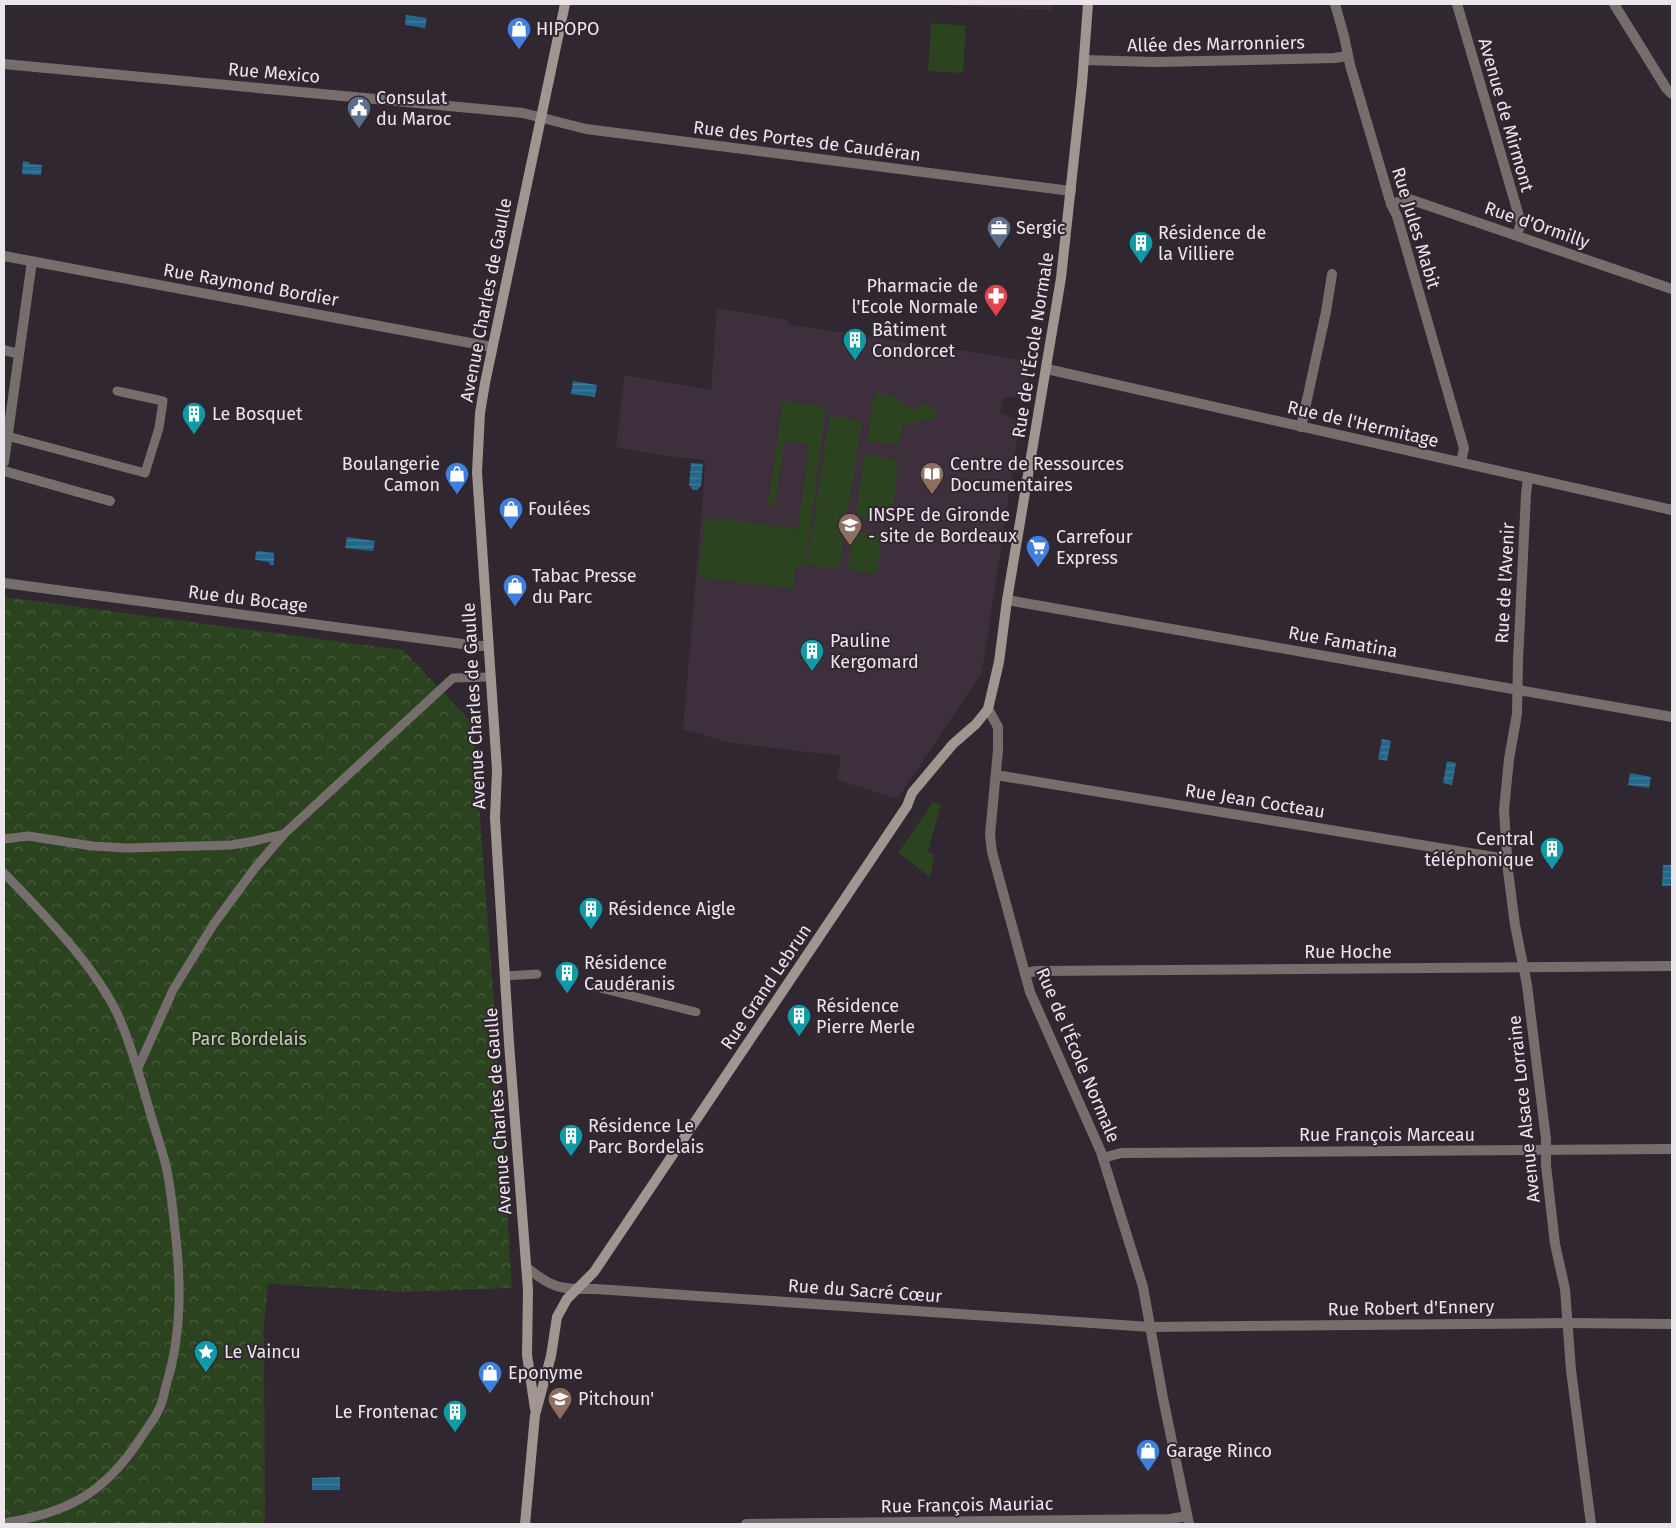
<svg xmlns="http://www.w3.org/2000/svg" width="1676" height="1528" font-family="'Fira Sans',sans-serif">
<defs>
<pattern id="park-crowns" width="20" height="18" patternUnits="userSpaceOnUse" patternTransform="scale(1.25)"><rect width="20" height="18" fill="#2c4320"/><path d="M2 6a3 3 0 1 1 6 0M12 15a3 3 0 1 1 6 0" fill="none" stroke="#4b5e41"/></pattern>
<pattern id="water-rules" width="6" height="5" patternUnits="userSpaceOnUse" patternTransform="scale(1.25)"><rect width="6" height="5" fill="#23688a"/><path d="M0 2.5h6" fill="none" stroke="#437d9b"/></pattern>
</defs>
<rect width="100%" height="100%" fill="#312730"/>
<g fill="#3e2f3d">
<polygon points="953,4 1052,4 1052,10 977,7 953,6"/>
<polygon points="717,308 788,320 787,324 1029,361 1025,395 1003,398 1000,413 1020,421 983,666 980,676 897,799 837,780 841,756 726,742 683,729 703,495 705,460 659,455 616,447 625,375 711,390"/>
</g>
<g fill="#2c4320">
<polygon points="931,23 966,26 963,73 928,71"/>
<polygon points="875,392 896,397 902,404 915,409 925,403 938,413 935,418 902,426 899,445 867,441"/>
<polygon points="783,401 826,407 805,567 796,566 793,589 698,577 706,517 798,529 809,444 784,441 775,507 768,506"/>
<polygon points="830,416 862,421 839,569 807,564"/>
<polygon points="864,455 898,460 891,521 856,516"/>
<polygon points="853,531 882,535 877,574 848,570"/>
<polygon points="933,802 941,805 928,851 934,856 930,877 898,853"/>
</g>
<polygon fill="url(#park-crowns)" points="4,597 403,650 473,724 497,1045 512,1288 404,1292 268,1284 264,1325 265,1524 4,1524"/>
<g fill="url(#water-rules)">
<polygon points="406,15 427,18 425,28 405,25"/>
<polygon points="23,161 29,162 30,164 42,165 41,175 22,174"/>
<polygon points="573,381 597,385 595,397 571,394"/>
<polygon points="691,463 703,464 701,486 697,490 693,490 689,485"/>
<polygon points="347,537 375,541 373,551 345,548"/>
<polygon points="258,551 274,553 274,565 270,565 269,562 256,560 255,559 256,552"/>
<polygon points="1382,739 1391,741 1387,761 1378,759"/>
<polygon points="1447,761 1456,763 1452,785 1443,783"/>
<polygon points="1630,773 1651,777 1649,788 1628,785"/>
<polygon points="1663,865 1672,865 1672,886 1662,886"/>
<polygon points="340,1477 340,1490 312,1490 312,1478"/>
</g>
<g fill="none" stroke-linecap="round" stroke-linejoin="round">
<g stroke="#766e6c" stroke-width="9">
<polyline points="7,436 145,473 159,428 163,401 117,391"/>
<polyline points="4,839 28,836 92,846 127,848 231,845 255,841 284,834"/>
<path d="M4,873C44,915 92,962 118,1015C131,1044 139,1075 148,1105C153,1124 160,1143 165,1162C170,1181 172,1202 174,1221C181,1277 183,1332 166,1386C164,1393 163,1402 159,1409C155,1419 146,1429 140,1439C104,1494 67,1513 4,1523"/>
<polyline points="505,976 537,974"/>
<polyline points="596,987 696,1012"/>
<polyline points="138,1068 173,990 213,925 255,868 284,834 453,678 489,677"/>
</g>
<g stroke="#766e6c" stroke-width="10">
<polyline points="1335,4 1344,36 1350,65 1391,204 1397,216 1464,448 1461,462"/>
<polyline points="1457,4 1521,223 1517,235"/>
<polyline points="1084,60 1155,62 1334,58 1348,56"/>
<polyline points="4,64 523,113 586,129 1071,191"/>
<polyline points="1391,204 1409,199 1672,289"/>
<polyline points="4,256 492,347"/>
<polyline points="4,350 19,354"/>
<polyline points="1047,369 1672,510"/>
<polyline points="1301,427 1326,312 1332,274"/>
<polyline points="4,462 32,261"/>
<polyline points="4,471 110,501"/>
<polyline points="1528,478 1526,494 1518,661 1517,714 1509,759 1504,810 1508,871 1515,925 1527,985 1546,1139 1546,1165 1555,1244 1565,1289 1571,1370 1591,1524"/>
<polyline points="4,583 478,646 488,646"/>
<polyline points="1007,600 1672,717"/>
<polyline points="996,775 1500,858 1508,858"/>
<polyline points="1025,973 1037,971 1672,966"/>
<polyline points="1103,1158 1121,1153 1672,1149"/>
<path d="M526,1267C554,1290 561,1289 596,1289L1150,1327L1568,1323L1672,1324"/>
<polyline points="746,1524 1170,1519 1187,1516"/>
</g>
<g stroke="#766e6c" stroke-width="10">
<polyline points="1614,4 1666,88 1672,94"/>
<polyline points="988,709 998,727 998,750 990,835 992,852 1030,992 1101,1152 1143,1287 1163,1398 1189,1524"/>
</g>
<g stroke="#a09591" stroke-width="10">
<polyline points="535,1409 527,1355 528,1290 509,1043 495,818 497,770 477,472 480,413 485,383 565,4"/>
<polyline points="525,1524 535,1415 551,1356 557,1317 567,1299 594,1272 907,806 912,793 953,744 976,724 988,709 999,662 1007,600 1061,278 1082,84 1088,4"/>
</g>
</g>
<defs>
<symbol id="shop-pin" viewBox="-11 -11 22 30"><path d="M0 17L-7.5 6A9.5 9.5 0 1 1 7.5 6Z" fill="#3f7fe0" stroke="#312730"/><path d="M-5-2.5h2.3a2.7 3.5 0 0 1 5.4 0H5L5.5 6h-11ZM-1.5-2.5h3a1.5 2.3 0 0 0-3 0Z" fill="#fff"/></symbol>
<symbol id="civic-pin" viewBox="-11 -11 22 30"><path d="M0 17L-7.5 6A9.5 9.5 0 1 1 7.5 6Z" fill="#5c6f8a" stroke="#312730"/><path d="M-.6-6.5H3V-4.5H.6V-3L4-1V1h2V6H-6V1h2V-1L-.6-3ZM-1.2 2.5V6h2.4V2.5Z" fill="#fff"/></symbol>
<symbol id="office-pin" viewBox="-11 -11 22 30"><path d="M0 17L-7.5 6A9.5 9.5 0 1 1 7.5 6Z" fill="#5c6f8a" stroke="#312730"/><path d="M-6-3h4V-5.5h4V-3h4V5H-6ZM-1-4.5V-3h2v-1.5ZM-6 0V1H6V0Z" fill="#fff"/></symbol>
<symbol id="building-pin" viewBox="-11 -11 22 30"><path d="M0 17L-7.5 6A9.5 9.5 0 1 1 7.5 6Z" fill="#0f9aa8" stroke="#312730"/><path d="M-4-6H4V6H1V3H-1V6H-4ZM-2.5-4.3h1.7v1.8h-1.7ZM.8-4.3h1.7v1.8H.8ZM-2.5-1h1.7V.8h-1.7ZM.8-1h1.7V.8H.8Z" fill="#fff"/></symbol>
<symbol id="pharmacy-pin" viewBox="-11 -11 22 30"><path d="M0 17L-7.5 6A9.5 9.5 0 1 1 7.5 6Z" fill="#e0444e" stroke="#312730"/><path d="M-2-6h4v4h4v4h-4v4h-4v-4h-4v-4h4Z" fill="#fff"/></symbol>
<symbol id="library-pin" viewBox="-11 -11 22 30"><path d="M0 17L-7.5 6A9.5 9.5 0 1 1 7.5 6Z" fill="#8d6e63" stroke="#312730"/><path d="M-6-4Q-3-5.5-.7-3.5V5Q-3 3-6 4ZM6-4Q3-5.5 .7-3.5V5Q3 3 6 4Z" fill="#fff"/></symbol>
<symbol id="university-pin" viewBox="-11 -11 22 30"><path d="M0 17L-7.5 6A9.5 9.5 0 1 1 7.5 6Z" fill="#8d6e63" stroke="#312730"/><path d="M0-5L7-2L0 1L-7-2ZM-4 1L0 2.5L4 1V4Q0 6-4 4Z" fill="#fff"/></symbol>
<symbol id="supermarket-pin" viewBox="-11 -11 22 30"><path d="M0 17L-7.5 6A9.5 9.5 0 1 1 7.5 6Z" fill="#3f7fe0" stroke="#312730"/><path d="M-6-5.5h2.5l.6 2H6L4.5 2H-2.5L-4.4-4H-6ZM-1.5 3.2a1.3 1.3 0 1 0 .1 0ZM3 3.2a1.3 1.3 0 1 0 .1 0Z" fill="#fff"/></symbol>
<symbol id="sight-pin" viewBox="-11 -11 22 30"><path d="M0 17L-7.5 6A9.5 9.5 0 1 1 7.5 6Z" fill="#0f9aa8" stroke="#312730"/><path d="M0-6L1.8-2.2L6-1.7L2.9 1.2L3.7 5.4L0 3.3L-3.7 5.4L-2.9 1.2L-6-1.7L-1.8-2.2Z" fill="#fff"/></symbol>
<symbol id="school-pin" viewBox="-11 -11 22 30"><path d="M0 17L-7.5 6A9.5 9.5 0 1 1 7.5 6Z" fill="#8d6e63" stroke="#312730"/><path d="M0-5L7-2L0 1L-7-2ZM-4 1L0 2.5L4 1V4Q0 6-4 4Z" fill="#fff"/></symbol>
</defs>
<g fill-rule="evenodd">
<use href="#shop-pin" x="505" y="15" width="28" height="38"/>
<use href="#civic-pin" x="345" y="94" width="28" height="38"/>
<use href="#office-pin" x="985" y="214" width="28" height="38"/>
<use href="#building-pin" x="1127" y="229" width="28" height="38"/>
<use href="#pharmacy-pin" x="982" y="282" width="28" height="38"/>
<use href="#building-pin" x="841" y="326" width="28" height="38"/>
<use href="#building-pin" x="180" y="400" width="28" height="38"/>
<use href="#shop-pin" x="443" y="460" width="28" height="38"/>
<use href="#library-pin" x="918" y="460" width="28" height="38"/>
<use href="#shop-pin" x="497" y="495" width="28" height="38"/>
<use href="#university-pin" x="836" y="511" width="28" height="38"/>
<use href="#supermarket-pin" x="1024" y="533" width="28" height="38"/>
<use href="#shop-pin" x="501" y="572" width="28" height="38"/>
<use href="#building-pin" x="798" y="637" width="28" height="38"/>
<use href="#building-pin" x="1538" y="835" width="28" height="38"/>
<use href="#building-pin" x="577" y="895" width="28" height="38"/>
<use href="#building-pin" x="553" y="959" width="28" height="38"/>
<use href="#building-pin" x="785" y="1002" width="28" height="38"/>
<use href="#building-pin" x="557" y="1122" width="28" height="38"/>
<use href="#sight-pin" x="192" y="1338" width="28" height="38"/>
<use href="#shop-pin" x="476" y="1359" width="28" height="38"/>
<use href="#school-pin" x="546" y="1385" width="28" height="38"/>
<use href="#building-pin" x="441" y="1398" width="28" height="38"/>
<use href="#shop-pin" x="1134" y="1437" width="28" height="38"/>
</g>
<g text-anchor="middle" stroke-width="4" stroke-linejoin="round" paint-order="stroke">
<g font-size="18" fill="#ece5eb" stroke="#312730" text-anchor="start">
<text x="536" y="35">HIPOPO</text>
<text x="376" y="104">Consulat<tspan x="376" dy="21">du Maroc</tspan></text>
<text x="1016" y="234">Sergic</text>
<text x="1158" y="239">Résidence de<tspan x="1158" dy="21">la Villiere</tspan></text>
<text x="978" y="292" text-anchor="end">Pharmacie de<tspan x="978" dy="21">l'Ecole Normale</tspan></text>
<text x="872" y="336">Bâtiment<tspan x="872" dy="21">Condorcet</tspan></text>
<text x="212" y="420">Le Bosquet</text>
<text x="440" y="470" text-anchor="end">Boulangerie<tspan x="440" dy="21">Camon</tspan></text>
<text x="950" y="470">Centre de Ressources<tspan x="950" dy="21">Documentaires</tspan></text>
<text x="528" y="515">Foulées</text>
<text x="868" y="521">INSPE de Gironde<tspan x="868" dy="21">- site de Bordeaux</tspan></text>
<text x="1056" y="543">Carrefour<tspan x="1056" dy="21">Express</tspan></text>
<text x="532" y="582">Tabac Presse<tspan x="532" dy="21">du Parc</tspan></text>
<text x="830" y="647">Pauline<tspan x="830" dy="21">Kergomard</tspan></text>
<text x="1534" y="845" text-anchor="end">Central<tspan x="1534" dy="21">téléphonique</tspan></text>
<text x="608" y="915">Résidence Aigle</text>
<text x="584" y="969">Résidence<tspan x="584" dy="21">Caudéranis</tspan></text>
<text x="816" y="1012">Résidence<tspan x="816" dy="21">Pierre Merle</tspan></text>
<text x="588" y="1132">Résidence Le<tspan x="588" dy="21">Parc Bordelais</tspan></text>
<text x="224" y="1358">Le Vaincu</text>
<text x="508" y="1379">Eponyme</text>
<text x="578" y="1405">Pitchoun'</text>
<text x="438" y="1418" text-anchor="end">Le Frontenac</text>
<text x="1166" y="1457">Garage Rinco</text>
</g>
<g font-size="18" fill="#ece5eb" stroke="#312730">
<text transform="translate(1216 44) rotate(-1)" y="6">Allée des Marronniers</text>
<text transform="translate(274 73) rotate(5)" y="6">Rue Mexico</text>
<text transform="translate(1506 115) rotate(74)" y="6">Avenue de Mirmont</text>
<text transform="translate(807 141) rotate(7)" y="6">Rue des Portes de Caudéran</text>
<text transform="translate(1537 225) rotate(19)" y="6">Rue d'Ormilly</text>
<text transform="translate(1416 228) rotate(73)" y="6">Rue Jules Mabit</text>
<text transform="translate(251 285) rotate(10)" y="6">Rue Raymond Bordier</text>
<text transform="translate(486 300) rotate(-79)" y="6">Avenue Charles de Gaulle</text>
<text transform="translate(1033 345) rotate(-81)" y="6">Rue de l'École Normale</text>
<text transform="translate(1363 424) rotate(13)" y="6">Rue de l'Hermitage</text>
<text transform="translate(1505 583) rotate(-87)" y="6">Rue de l'Avenir</text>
<text transform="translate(248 599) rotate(7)" y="6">Rue du Bocage</text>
<text transform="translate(1343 642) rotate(10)" y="6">Rue Famatina</text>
<text transform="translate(474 706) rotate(-93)" y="6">Avenue Charles de Gaulle</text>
<text transform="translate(1255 801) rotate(9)" y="6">Rue Jean Cocteau</text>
<text x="1348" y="958">Rue Hoche</text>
<text transform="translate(766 987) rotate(-56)" y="6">Rue Grand Lebrun</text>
<text transform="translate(1078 1055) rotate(67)" y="6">Rue de l'École Normale</text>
<text transform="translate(1524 1109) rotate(-96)" y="6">Avenue Alsace Lorraine</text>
<text transform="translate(498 1111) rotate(-94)" y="6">Avenue Charles de Gaulle</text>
<text x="1387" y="1141">Rue François Marceau</text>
<text transform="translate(865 1291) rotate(4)" y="6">Rue du Sacré Cœur</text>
<text transform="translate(1411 1308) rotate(-1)" y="6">Rue Robert d'Ennery</text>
<text transform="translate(967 1505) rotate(-1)" y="6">Rue François Mauriac</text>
</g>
<g font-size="18" fill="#abdf90" stroke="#312730">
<text x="249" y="1045">Parc Bordelais</text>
</g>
</g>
<rect width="1676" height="1528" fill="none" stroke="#ece5eb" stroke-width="10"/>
</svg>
